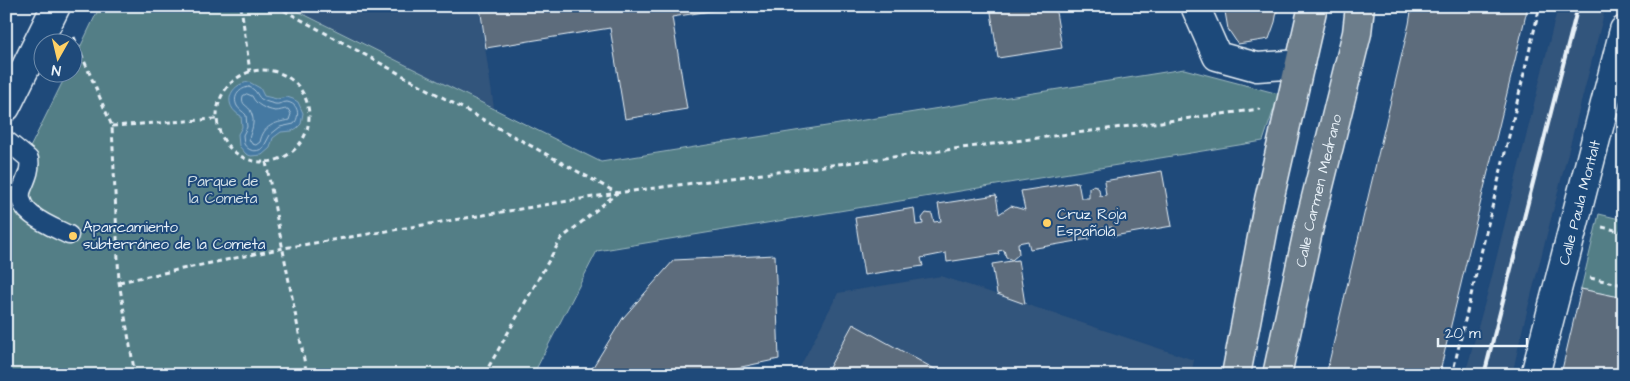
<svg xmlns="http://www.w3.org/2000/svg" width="1630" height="381" font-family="'Architects Daughter',sans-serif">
<rect width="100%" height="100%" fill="#1f4a7a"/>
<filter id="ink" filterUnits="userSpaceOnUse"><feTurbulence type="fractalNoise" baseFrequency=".02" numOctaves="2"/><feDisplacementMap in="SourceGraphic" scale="10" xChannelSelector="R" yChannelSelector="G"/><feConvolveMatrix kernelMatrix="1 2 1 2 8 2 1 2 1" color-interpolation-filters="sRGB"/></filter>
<g filter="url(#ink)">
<g fill="#32547b">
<polygon points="287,6 479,6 494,108"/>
<polygon points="1558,6 1606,6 1523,327 1512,375 1465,375 1491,280"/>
<polygon points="941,276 1194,360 1191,375 796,375 838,293"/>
</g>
<g fill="#527e86" stroke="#9db8bf">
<polygon points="100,6 287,6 601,162 1184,69 1279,94 1263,141 597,251 533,375 6,375 6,196 67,73 72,72 73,62"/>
<polygon points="1599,214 1624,220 1624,298 1581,289"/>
</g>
<path fill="#4579a2" stroke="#86a9c4" d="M249,82L260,88L264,96L277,99L287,97L293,99L298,102L303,113L301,124L297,128L292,131L281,132L273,138L270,148L262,155L251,156L246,154L239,146L238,134L242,127L241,116C222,106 229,84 249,82Z"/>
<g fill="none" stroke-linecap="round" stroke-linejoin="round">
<g stroke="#a7c1d6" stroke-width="1">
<path d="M249,87C258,90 257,98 263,100C266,102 272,103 275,104C279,105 282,102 287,102C299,104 300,116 294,124L280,127L270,135L263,148C256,153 248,151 244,144L243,135L247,127L246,115C243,111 239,110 237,106C232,96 240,88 249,87Z"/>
<path d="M247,94L252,96C256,105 265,109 275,111C280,111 283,109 288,109L291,114L289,120C274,123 264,125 260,142L256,145L252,144L249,139C251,130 256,123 251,112C249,105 240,106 243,96Z"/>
</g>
</g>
<g fill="#5d6c7c" stroke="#e8f1f8">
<polygon points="485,6 742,6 672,17 687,109 625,119 610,28 486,48 480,7"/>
<polygon points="990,6 1055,6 1062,48 998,58"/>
<polygon points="1224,6 1278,6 1275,22 1269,39 1238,44 1228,29"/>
<polygon points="1412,6 1528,6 1439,375 1326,375 1409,24"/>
<polygon points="1162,171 1172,226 1113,236 1112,227 1087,230 1089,239 1030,249 1028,241 1018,243 1019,254 1012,260 1006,257 1004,250 998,251 999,254 947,262 946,253 921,258 923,266 864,275 855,218 914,208 916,225 923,224 922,218 926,213 932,214 934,222 941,221 938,204 996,195 999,214 1011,206 1025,210 1021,191 1078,182 1081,198 1089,198 1089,188 1094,185 1099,189 1100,196 1106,195 1104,181"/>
<polygon points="775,255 779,359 704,375 588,375 623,318 674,260"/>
<polygon points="1018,260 1025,304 997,294 992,264"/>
<polygon points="1581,289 1624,298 1624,375 1561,374"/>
<polygon points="853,324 940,372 938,375 825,375"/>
</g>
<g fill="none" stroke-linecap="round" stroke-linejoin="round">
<defs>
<path id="service" d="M6,140L29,159C31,170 26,179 22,189C13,213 53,227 69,235"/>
<g id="minor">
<polyline points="1195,6 1217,56 1257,67 1300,64"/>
<polyline points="6,107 56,6"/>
<path id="s1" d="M1535,375L1624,30"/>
</g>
<g id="primary">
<polyline points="1236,375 1269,200 1313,6"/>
<path id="s2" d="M1277,375L1310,222L1357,33L1360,6"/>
</g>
</defs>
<use href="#service" stroke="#e8f1f8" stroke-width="21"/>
<use href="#minor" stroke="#e8f1f8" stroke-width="31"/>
<use href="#primary" stroke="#e8f1f8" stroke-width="31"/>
<g stroke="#e8f1f8" stroke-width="3" stroke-dasharray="5 4" stroke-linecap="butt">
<polyline points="241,6 250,72"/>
<polyline points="276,6 617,193 561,239 484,375"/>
<polyline points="74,37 112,126 119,282 135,375"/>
<circle cx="263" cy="116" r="46"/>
<polyline points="112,126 216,119"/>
<polyline points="266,162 307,375"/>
<polyline points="1602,227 1624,232"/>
<polyline points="1590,278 1624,285"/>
<polyline points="119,282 284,248 617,193 1260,109"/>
<polyline points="1452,375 1540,6"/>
</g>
<use href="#service" stroke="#1f4a7a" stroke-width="18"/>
<use href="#minor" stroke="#1f4a7a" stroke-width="28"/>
<use href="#primary" stroke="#6c7d8b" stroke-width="28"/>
<polyline stroke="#e8f1f8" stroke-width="4" points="1484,375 1578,6"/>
</g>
</g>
<g fill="#ffd166" stroke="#1f4a7a" stroke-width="2">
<circle cx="1047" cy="223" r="5"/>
<circle cx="73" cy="236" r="5"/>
</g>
<g text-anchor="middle" stroke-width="4" stroke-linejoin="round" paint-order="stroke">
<g font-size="15" fill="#d2e0e7" stroke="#1f4a7a">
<text x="223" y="186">Parque de<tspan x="223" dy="17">la Cometa</tspan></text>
</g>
<g font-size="15" fill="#e8f1f8" stroke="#1f4a7a">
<text dy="5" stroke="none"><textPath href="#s2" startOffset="189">Calle Carmen Medrano</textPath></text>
<text dy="5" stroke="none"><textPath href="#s1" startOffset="178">Calle Paula Montalt</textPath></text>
</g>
<g font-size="15" fill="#e8f1f8" stroke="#1f4a7a" text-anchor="start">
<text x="1057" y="219">Cruz Roja<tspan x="1057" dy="17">Española</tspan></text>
<text x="83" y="232">Aparcamiento<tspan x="83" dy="17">subterráneo de la Cometa</tspan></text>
</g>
</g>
<rect width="1630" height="381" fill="none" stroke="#1f4a7a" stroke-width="25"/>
<rect x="12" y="12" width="1605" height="356" fill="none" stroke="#e8f1f8" stroke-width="2" filter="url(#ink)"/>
<g transform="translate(58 58) rotate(188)"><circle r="24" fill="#1f4a7a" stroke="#6f8dac"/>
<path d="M0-4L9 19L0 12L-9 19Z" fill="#ffd166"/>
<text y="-8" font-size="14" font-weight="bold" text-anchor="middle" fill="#e8f1f8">N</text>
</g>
<path d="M1438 338v8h89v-8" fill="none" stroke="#e8f1f8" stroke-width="2.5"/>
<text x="1445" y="338" font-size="15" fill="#e8f1f8" stroke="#1f4a7a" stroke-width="4" paint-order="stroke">20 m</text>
</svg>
